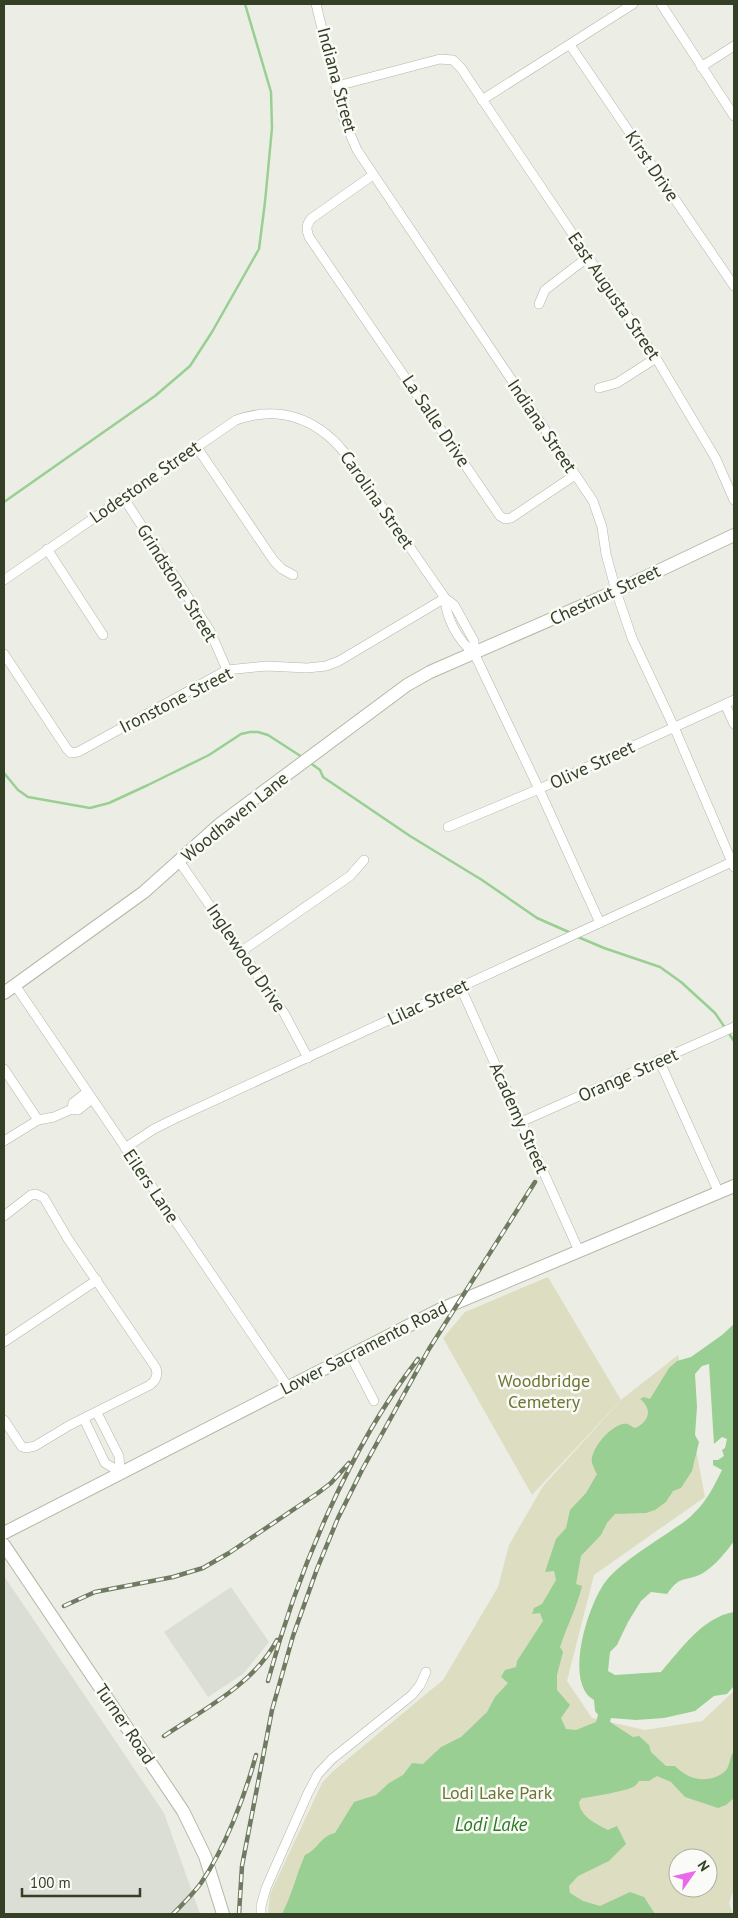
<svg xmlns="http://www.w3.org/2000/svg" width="738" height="1918" font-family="'PT Sans',sans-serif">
<rect width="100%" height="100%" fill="#eceee6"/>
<g fill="#dbded5">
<polygon points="4,1576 164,1813 200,1914 4,1914"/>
<polygon points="231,1587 269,1642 243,1674 208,1697 164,1632"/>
</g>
<g fill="#dddec1" fill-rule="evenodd">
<polygon points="548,1277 621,1400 532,1495 443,1338 465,1312"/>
<path d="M678,1355L705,1497L594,1575L567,1681L592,1718L645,1730L702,1721L734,1691V1889L729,1903L733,1914H268L270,1894L322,1783L332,1772L443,1680L498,1587L509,1545L543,1486L622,1399ZM678,1858H708V1888H678Z"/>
</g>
<path fill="#99cf92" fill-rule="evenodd" d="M734,1324V1541C726,1552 715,1566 703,1573C685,1583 682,1573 667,1594L651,1592L641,1601L628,1622L617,1645L610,1652L608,1671L615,1675L661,1672C681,1649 703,1617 734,1612V1686L727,1694L714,1696L695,1711L664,1718L636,1720L611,1718L610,1722L633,1737L639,1736L649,1745L651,1752L666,1766H675C687,1778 701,1783 718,1776C721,1774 725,1772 727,1769C729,1765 730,1759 732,1754L734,1752V1798L726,1805L718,1808L685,1797L671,1782L657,1776L649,1781H639C637,1783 636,1786 633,1787C629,1790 588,1798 582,1798L579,1802C580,1817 597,1824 608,1830L617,1826L626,1844L609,1861L578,1876L569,1886L570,1893L583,1901L600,1906L630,1892L644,1897L655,1914H282C292,1895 296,1875 305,1855C319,1849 319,1837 335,1833L354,1802L376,1795L389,1783L403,1775L412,1763L423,1764L441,1747L461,1737L487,1712L495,1697L508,1683L501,1677L505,1670L516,1667L517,1661L543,1621L540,1613L532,1614L534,1608L542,1604L556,1580L554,1571L545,1572L556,1539L566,1528L570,1510L586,1493L597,1474C595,1471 593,1466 592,1463C589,1450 613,1421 628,1424C628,1424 634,1428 635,1428C649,1422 653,1409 640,1399L644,1397L650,1399L669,1368L677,1361L691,1357L722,1335ZM709,1364L714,1444L722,1437L727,1439L725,1448L722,1450L724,1456L718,1460H713V1465L722,1470C714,1486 707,1501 693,1514C687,1521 679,1525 672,1530C652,1544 620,1563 606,1581C588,1604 563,1683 594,1700L595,1711L598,1715L596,1722L576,1730L566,1729L561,1718L570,1705L557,1690V1675L563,1652L560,1647C567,1626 577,1607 582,1586L576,1584L581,1556L601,1535L607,1523L615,1514L646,1513L655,1510L666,1502L673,1491L681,1488L692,1471L699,1442L695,1435L697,1407L695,1374L702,1366Z"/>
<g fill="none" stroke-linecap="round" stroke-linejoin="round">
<g stroke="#99cf92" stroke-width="2.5">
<polyline points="4,502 155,396 190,366 212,332 259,249 265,202 272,128 271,92 245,4"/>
<polyline points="309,762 320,770 323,777 410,836 482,880 537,918 571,933"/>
<polyline points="4,773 18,790 28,797 90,808 109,803 148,785 209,755 241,734 250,732 258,732 268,735 302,757"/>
<polyline points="578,937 604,948 660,967 681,982 715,1013 734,1041"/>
</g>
<defs>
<g id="street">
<polyline points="316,4 344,120 357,150 593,501 602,527 606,554 616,591 632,638 674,727 734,867"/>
<polyline points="661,4 734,116"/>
<polyline points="570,45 734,286"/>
<polyline points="701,67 734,46"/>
<polyline points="337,86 440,59 453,60 461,68 656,358 716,459 734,500"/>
<polyline points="482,100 633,4"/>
<path d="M373,175L312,218C306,224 306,229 309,237L500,516L505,519L511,518L575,475"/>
<polyline points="539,304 545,290 588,257"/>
<polyline points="599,388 617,383 656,358"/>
<polyline points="196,446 274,561 282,569 293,575"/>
<polyline points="123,497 210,631 227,670"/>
<polyline points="47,549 103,635"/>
<path d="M4,580L236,420C279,405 316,418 344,452L445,598L454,605L474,641V653L539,789L600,923"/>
<path d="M445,598C446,618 458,641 474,653"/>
<polyline points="4,654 67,749 71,753 78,752 227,670 266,666 307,668 326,666 339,661 445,598"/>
<polyline points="725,704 734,724"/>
<polyline points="448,827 539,789 734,700"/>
<polyline points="179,861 284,1013 308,1058"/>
<polyline points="242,951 350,876 364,860"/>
<polyline points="15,985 288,1387"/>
<polyline points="460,986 579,1251"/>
<polyline points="659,1060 719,1193"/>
<polyline points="4,1069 38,1120"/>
<polyline points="72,1109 73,1103 87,1092"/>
<polyline points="521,1122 734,1027"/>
<polyline points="4,1141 38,1120 54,1117 72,1109 78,1110 92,1099"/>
<polyline points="125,1148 154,1129 174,1119 734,861"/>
<path d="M4,1216L31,1195L36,1194L44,1198L68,1239L156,1368C158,1376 156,1380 150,1385L70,1425L35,1446L26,1448L22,1447L4,1420"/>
<polyline points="4,1342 97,1280"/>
<polyline points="350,1355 374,1401"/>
<polyline points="97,1413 119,1456 120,1472"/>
<polyline points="84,1419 105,1463 120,1472"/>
<polyline points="261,1914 261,1906 266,1888 308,1793 318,1774 332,1759 412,1695 420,1685 426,1672"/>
</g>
<g id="secondary">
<polyline points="4,993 144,892 220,824 407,685 430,672 616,591 734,535"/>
<polyline points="4,1533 439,1310 734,1186"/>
<polyline points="4,1545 183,1811 205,1856 223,1914"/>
</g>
</defs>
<use href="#street" stroke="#b1b6a9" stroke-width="10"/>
<use href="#secondary" stroke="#b2b9a5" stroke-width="14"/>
<use href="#street" stroke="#fff" stroke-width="9"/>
<use href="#secondary" stroke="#fff" stroke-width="12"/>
<defs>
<g id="rail">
<polyline points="64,1606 95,1592 173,1577 203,1568 229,1553 318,1493 331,1483 349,1463"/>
<path d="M268,1681C297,1573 349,1448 418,1359"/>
<path d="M164,1736C204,1709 254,1684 277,1640"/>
<path d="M173,1914C183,1904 193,1894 201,1883C225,1848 245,1796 256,1755"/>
<polyline points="239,1914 242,1866 272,1710 293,1636 317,1569 338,1518 362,1470 429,1349 535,1182"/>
</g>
</defs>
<use href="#rail" stroke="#6f7b61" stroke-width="4.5"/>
<use href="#rail" stroke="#fafbf7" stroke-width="2.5" stroke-dasharray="8" stroke-linecap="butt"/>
</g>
<g text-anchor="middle" stroke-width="5" stroke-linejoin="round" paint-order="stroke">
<g font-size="18" fill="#344026" stroke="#fafbf7">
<text transform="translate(337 80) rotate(75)" y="6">Indiana Street</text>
<text transform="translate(652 166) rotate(56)" y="6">Kirst Drive</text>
<text transform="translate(614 296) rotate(56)" y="6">East Augusta Street</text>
<text transform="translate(436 421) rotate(56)" y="6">La Salle Drive</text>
<text transform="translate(542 426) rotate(56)" y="6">Indiana Street</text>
<text transform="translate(145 482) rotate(-35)" y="6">Lodestone Street</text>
<text transform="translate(377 500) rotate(55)" y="6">Carolina Street</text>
<text transform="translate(177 583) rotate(58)" y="6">Grindstone Street</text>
<text transform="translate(605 595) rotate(-25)" y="6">Chestnut Street</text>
<text transform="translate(176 700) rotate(-27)" y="6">Ironstone Street</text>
<text transform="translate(592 765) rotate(-25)" y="6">Olive Street</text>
<text transform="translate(235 817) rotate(-39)" y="6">Woodhaven Lane</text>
<text transform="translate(246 958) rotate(56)" y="6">Inglewood Drive</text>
<text transform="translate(428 1002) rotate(-25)" y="6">Lilac Street</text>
<text transform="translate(628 1075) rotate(-24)" y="6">Orange Street</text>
<text transform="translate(519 1118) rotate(66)" y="6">Academy Street</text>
<text transform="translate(151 1186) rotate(56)" y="6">Eilers Lane</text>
<text transform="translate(364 1348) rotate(-27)" y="6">Lower Sacramento Road</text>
<text transform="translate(125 1724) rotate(56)" y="6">Turner Road</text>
</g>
<g font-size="18" fill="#6c7532" stroke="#fafbf7">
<text x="544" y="1387">Woodbridge<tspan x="544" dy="21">Cemetery</tspan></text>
<text x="497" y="1799">Lodi Lake Park</text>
</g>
<g font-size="19" font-style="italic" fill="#2a7923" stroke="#fafbf7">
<text x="491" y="1831">Lodi Lake</text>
</g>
</g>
<rect width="738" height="1918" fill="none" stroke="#344026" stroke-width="10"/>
<g transform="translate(693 1873) rotate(56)"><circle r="24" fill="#fafbf7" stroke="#abb0a3"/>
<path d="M0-4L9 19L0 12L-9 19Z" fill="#e969ea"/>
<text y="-8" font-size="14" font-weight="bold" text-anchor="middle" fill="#344026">N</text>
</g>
<path d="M22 1888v8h118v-8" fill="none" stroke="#344026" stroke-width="2.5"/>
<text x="30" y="1888" font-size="15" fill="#344026" stroke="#fafbf7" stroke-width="4" paint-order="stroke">100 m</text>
</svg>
